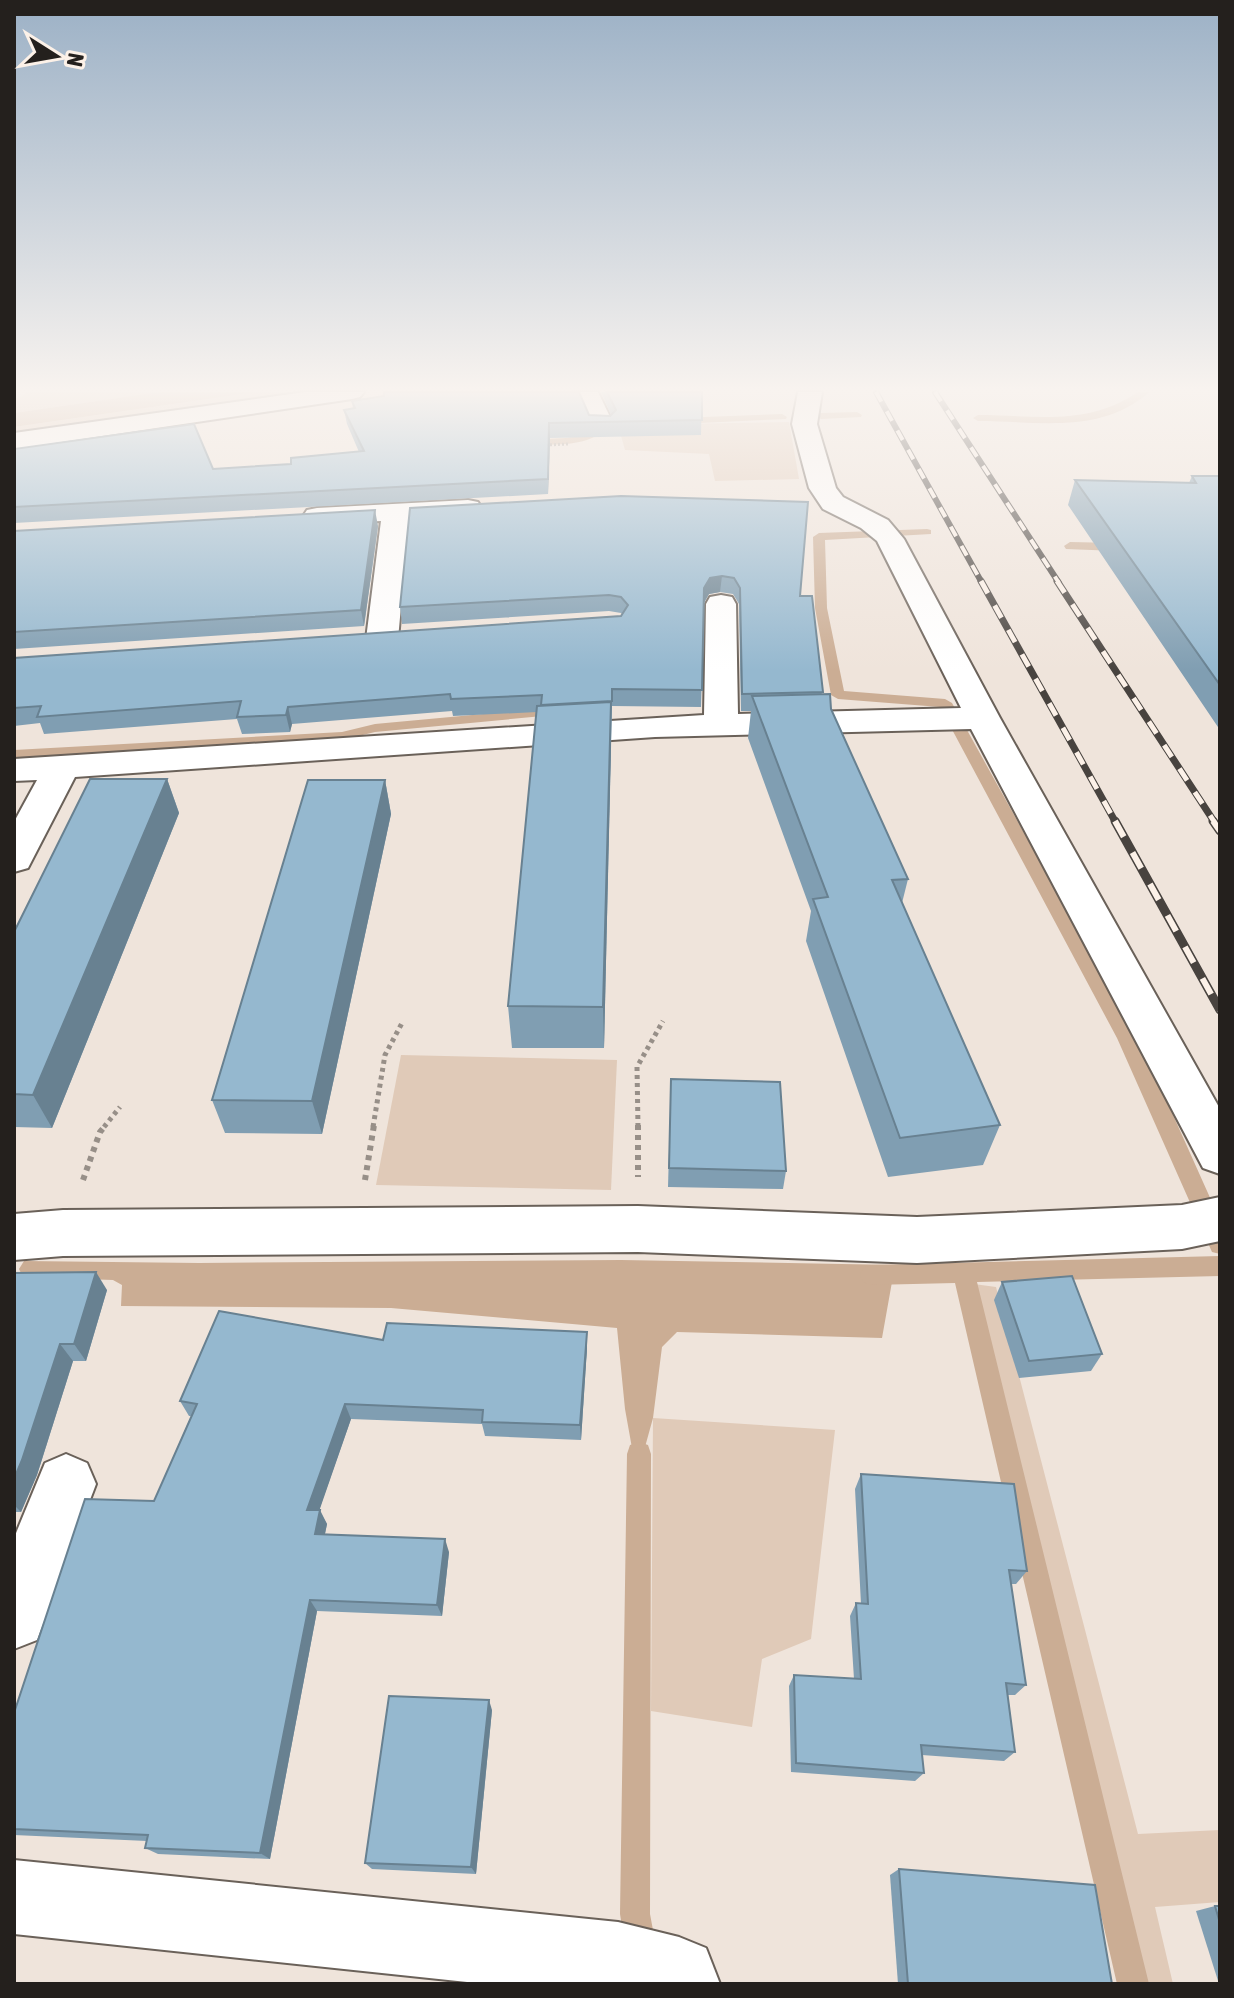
<svg xmlns="http://www.w3.org/2000/svg" width="1234" height="1998" font-family="'Asap Condensed',sans-serif">
<rect width="100%" height="100%" fill="#efe4db"/>
<g fill="#e0cab8">
<polygon points="26,392 159,392 14,413 14,399 21,397"/>
<polygon points="256,392 310,392 14,435 14,427"/>
<polygon points="789,422 799,479 715,481 709,454 625,450 618,425"/>
<polygon points="401,1055 617,1060 611,1190 376,1185"/>
<polygon points="959,1282 996,1287 1138,1834 1220,1830 1220,1902 1155,1907 1173,1984 1123,1984 1067,1730"/>
<polygon points="653,1418 835,1430 811,1639 762,1659 752,1727 651,1711"/>
</g>
<g fill="#cbad94">
<polygon points="159,392 256,392 14,427 14,413"/>
<polygon points="621,1260 895,1265 882,1338 677,1332 662,1347 653,1418 637,1476 625,1409 617,1328 391,1308 121,1306 122,1285 113,1280 23,1277 19,1269 24,1261 199,1263"/>
</g>
<g fill="none" stroke-linecap="round" stroke-linejoin="round">
<g fill="#cbad94" fill-rule="evenodd">
<path d="M1138,392H1149C1102,435 1036,421 978,421L973,418L978,415C1037,415 1086,427 1138,392Z"/>
<polygon points="857,412 862,415 861,417 821,419 816,416 821,413"/>
<polygon points="782,414 787,417 786,419 677,424 672,421 677,418"/>
<path d="M600,424L609,426C590,448 554,444 526,445L521,442L526,439C551,438 582,442 600,424Z"/>
<polygon points="927,529 931,530 931,534 825,540 827,608 844,691 945,699 952,703 1100,970 1169,1106 1220,1220 1220,1254 1212,1252 1117,1038 940,707 838,699 831,695 815,608 813,537 819,533"/>
<polygon points="1070,542 1117,543 1123,547 1117,551 1066,549 1064,546"/>
<polygon points="559,707 566,711 564,714 375,732 342,740 14,758 14,750 342,732 375,724"/>
<polygon points="1220,1256 1220,1276 977,1282 1149,1984 1117,1984 955,1283 871,1285 863,1282 860,1275 863,1268 871,1265"/>
<polygon points="639,1442 648,1445 651,1454 650,1914 663,1984 631,1984 620,1914 627,1454 630,1445"/>
</g>
<defs>
<g id="minor">
<polygon points="305,392 364,392 360,397 352,399 14,449 14,433"/>
<polygon points="574,392 598,392 613,423 610,428 592,428"/>
<polygon points="798,392 822,392 817,424 836,488 843,497 888,520 904,539 1000,718 1220,1109 1220,1174 1203,1168 971,729 655,737 75,777 28,868 14,872 14,822 37,780 14,781 14,759 704,715 706,604 710,597 721,595 732,597 736,604 738,714 961,708 877,541 861,528 823,509 809,488 792,424"/>
<polygon points="468,500 478,502 482,508 478,514 409,519 398,639 393,646 382,649 371,646 366,639 381,521 317,524 307,522 303,516 307,510 317,508"/>
<polygon points="1220,1197 1220,1241 1182,1249 917,1263 638,1252 63,1256 14,1260 14,1214 63,1210 638,1206 917,1217 1182,1205"/>
<polygon points="66,1454 87,1463 96,1484 37,1640 14,1649 14,1538 45,1463"/>
<polygon points="14,1860 618,1922 679,1937 706,1948 720,1984 486,1984 14,1934"/>
</g>
</defs>
<use href="#minor" stroke="#6a6159" stroke-width="4"/>
<polyline stroke="#978f88" stroke-width="3" stroke-dasharray="2 2" stroke-linecap="butt" points="546,445 568,444"/>
<g stroke="#978f88" stroke-width="5" stroke-dasharray="4 4" stroke-linecap="butt">
<polyline points="104,1127 120,1107"/>
<polyline points="373,1127 385,1055 402,1023"/>
<polyline points="638,1127 637,1067 663,1021"/>
</g>
<g stroke="#978f88" stroke-width="6" stroke-dasharray="5 5" stroke-linecap="butt">
<polyline points="638,1125 638,1177"/>
<polyline points="83,1180 100,1132 106,1125"/>
<polyline points="365,1180 374,1125"/>
</g>
<use href="#minor" fill="#fff" fill-rule="evenodd"/>
<defs>
<g id="rail-far2">
<polyline points="876,392 982,583"/>
<polyline points="935,392 1059,583"/>
</g>
<g id="rail-far1">
<polyline points="981,581 1116,823"/>
<polyline points="1057,581 1215,823"/>
</g>
<g id="rail">
<polyline points="1115,821 1220,1010"/>
<polyline points="1213,821 1220,831"/>
</g>
</defs>
<use href="#rail-far2" stroke="#48433f" stroke-width="6"/>
<use href="#rail-far1" stroke="#48433f" stroke-width="7"/>
<use href="#rail" stroke="#48433f" stroke-width="9"/>
<use href="#rail-far2" stroke="#fcf1e8" stroke-width="4" stroke-dasharray="11" stroke-linecap="butt"/>
<use href="#rail-far1" stroke="#fcf1e8" stroke-width="5" stroke-dasharray="14" stroke-linecap="butt"/>
<use href="#rail" stroke="#fcf1e8" stroke-width="6" stroke-dasharray="18" stroke-linecap="butt"/>
</g>
<g fill="#809eb2">
<polygon points="601,392 702,392 701,435 550,438 548,494 14,523 14,449 213,469 291,464 359,452 347,424 344,410 353,409 352,401 610,416 611,415"/>
<polygon points="1192,476 1220,476 1220,730 1068,505 1075,480 1189,483"/>
<polygon points="621,496 800,596 822,695 831,709 908,879 902,903 1000,1125 983,1165 888,1177 806,941 811,911 748,738 751,711 741,711 739,604 733,594 720,592 709,594 704,603 701,707 612,706 604,1048 512,1048 508,1006 537,712 453,716 452,711 292,724 290,732 242,734 237,719 44,734 40,723 14,726 14,658 621,616 622,614 621,613 609,611 402,624 400,607"/>
<polygon points="378,526 364,626 14,649 14,531"/>
<polygon points="167,779 179,813 52,1128 14,1127 14,932"/>
<polygon points="385,780 391,814 322,1134 225,1133 212,1100"/>
<polygon points="671,1079 786,1171 783,1189 668,1187"/>
<polygon points="14,1273 107,1290 86,1361 73,1361 37,1475 21,1512 14,1512"/>
<polygon points="1002,1282 1102,1354 1091,1371 1019,1378 994,1300"/>
<polygon points="383,1340 587,1348 581,1440 485,1436 482,1424 351,1419 319,1510 327,1524 325,1534 449,1552 442,1616 317,1611 270,1859 158,1854 145,1848 147,1841 14,1835 14,1713 154,1501 191,1416 189,1416 180,1401"/>
<polygon points="861,1474 1027,1571 1016,1584 1011,1584 1026,1685 1015,1695 1008,1695 1015,1752 1004,1761 922,1755 924,1773 915,1781 791,1772 789,1686 794,1675 854,1679 850,1616 856,1603 861,1604 855,1489"/>
<polygon points="492,1710 476,1874 372,1869 365,1863"/>
<polygon points="899,1869 1112,1984 898,1984 890,1875"/>
<polygon points="1215,1906 1220,1906 1220,1984 1219,1984 1196,1911"/>
</g>
<g fill="#688191">
<polygon points="549,423 550,438 548,494 548,479"/>
<polygon points="375,510 378,526 364,626 361,610"/>
<polygon points="722,576 720,592 709,594 703,604 704,588 710,578"/>
<polygon points="611,702 611,743 604,1048 603,1007"/>
<polygon points="288,707 292,724 290,732 286,715"/>
<polygon points="167,779 179,813 52,1128 33,1095"/>
<polygon points="385,780 391,814 322,1134 312,1101"/>
<polygon points="96,1272 107,1290 86,1361 74,1344"/>
<polygon points="587,1332 587,1348 581,1440 580,1425"/>
<polygon points="60,1344 73,1361 37,1475 21,1512 14,1505 14,1479"/>
<polygon points="345,1404 351,1419 315,1523 307,1510"/>
<polygon points="320,1510 327,1524 322,1547 315,1534"/>
<polygon points="445,1539 449,1552 442,1616 437,1605"/>
<polygon points="310,1600 317,1611 270,1859 260,1853"/>
<polygon points="489,1700 492,1710 476,1874 471,1867"/>
</g>
<g fill="#95b8cf" stroke="#688191" stroke-width="2">
<polygon points="384,392 579,392 589,415 610,416 616,410 607,392 702,392 702,420 549,423 548,479 14,507 14,449 194,424 213,469 291,464 291,458 364,451 344,410 355,408 352,401 384,396"/>
<polygon points="1192,476 1220,476 1220,685 1075,480 1196,483"/>
<polygon points="621,496 808,502 800,596 812,596 823,692 742,694 740,588 734,578 722,576 710,578 704,588 702,690 612,689 612,701 541,705 542,695 451,699 450,694 288,707 286,715 237,717 241,701 37,717 41,706 14,708 14,658 621,616 628,605 621,597 609,595 400,607 410,508"/>
<polygon points="375,510 361,610 14,632 14,531"/>
<polygon points="830,694 831,709 908,879 892,880 1000,1125 900,1138 813,899 828,897 752,696"/>
<polygon points="611,702 603,1007 508,1006 537,706"/>
<polygon points="90,779 167,779 33,1095 14,1094 14,932"/>
<polygon points="308,780 385,780 312,1101 212,1100"/>
<polygon points="671,1079 780,1082 786,1171 669,1168"/>
<polygon points="96,1272 74,1344 60,1344 22,1460 14,1479 14,1273"/>
<polygon points="1072,1276 1102,1354 1029,1361 1002,1282"/>
<polygon points="219,1311 383,1340 387,1323 587,1332 580,1425 482,1422 483,1410 345,1404 307,1510 320,1510 315,1534 445,1539 437,1605 310,1600 260,1853 145,1848 148,1835 14,1829 14,1713 85,1499 154,1501 197,1404 180,1401"/>
<polygon points="861,1474 1014,1484 1027,1571 1009,1570 1026,1685 1006,1683 1015,1752 921,1745 924,1773 796,1763 794,1675 861,1679 856,1603 868,1604"/>
<polygon points="389,1696 489,1700 471,1867 365,1863"/>
<polygon points="899,1869 1095,1885 1112,1984 908,1984"/>
<polygon points="1215,1906 1220,1906 1220,1923"/>
</g>
<linearGradient id="sky" x2="0" y2="1"><stop stop-color="#9cb1c6"/><stop offset="0.58" stop-color="#f8f3ef"/><stop offset="1" stop-color="#f8f3ef" stop-opacity="0"/></linearGradient>
<rect width="1234" height="671" fill="url(#sky)"/>
<rect width="1234" height="1998" fill="none" stroke="#24201d" stroke-width="32"/>
<g transform="translate(56 56) rotate(101)" stroke="#fcf1e8" stroke-width="6" paint-order="stroke">
<path d="M0-6L14 30L0 20L-14 30Z" fill="#24201d"/>
<text y="-12" font-size="22" font-weight="bold" text-anchor="middle" fill="#24201d">N</text>
</g>
</svg>
